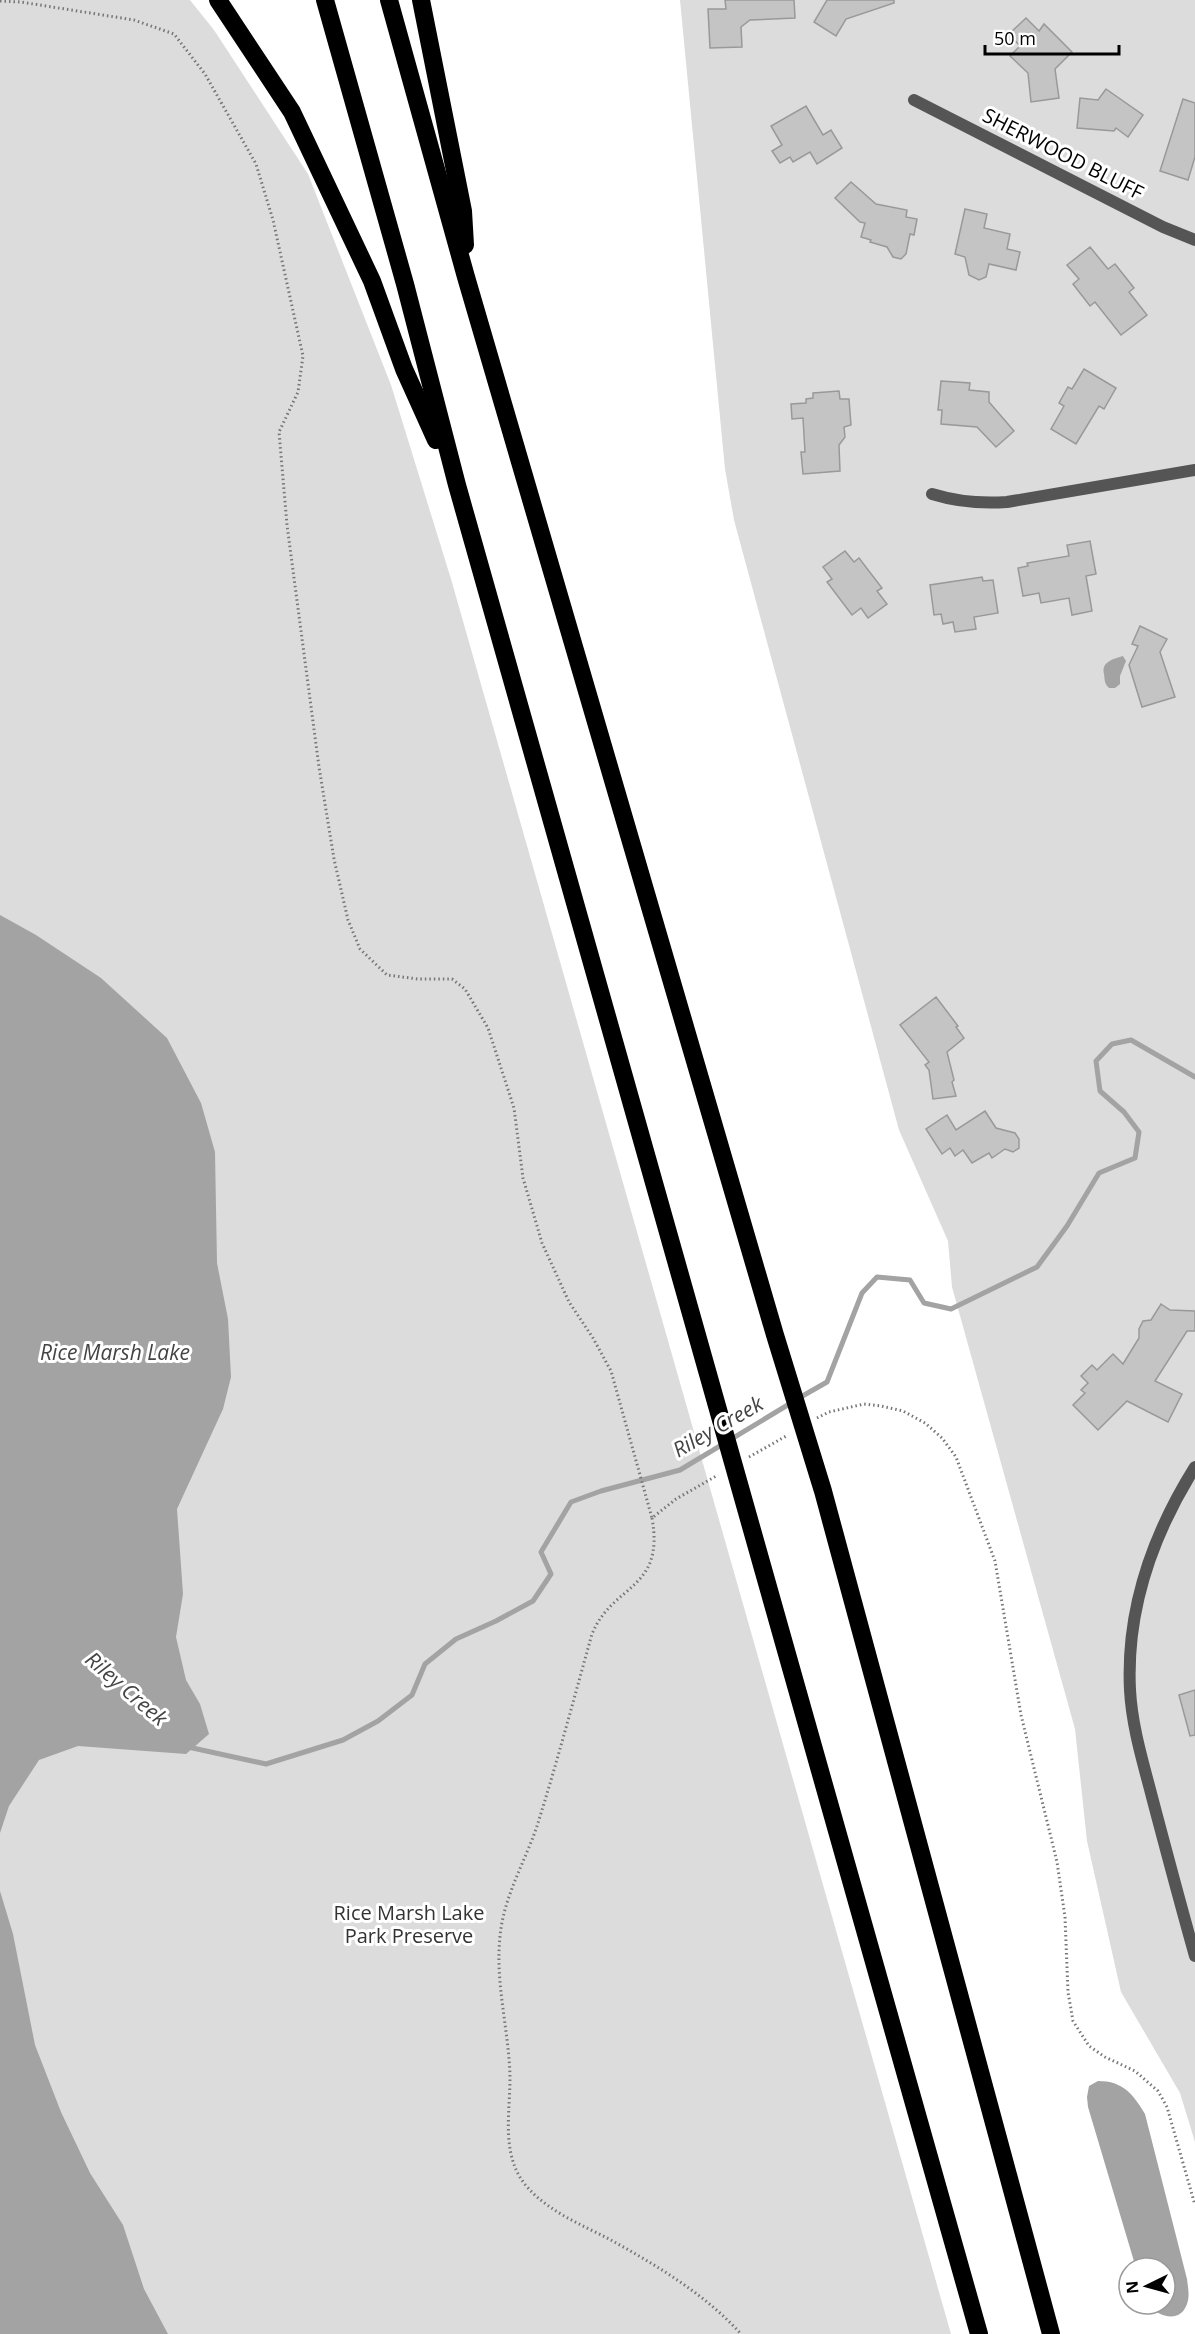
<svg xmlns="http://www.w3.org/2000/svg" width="1195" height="2334" font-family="'Open Sans',sans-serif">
<rect width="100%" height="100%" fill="#fff"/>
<g fill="#dcdcdc">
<polygon points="0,0 190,0 214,30 308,174 391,385 451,579 951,2334 0,2334"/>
<polygon points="680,0 1195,0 1195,2142 1180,2093 1121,1992 1087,1841 1075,1729 952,1287 948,1241 899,1130 734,520 725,469"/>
</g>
<g fill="#a3a3a3">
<path d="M1123,656L1126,661L1120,676V684L1115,688H1109C1104,683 1105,681 1104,674C1101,662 1113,659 1123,656Z"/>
<polygon points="0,915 36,935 101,978 167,1038 201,1103 215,1152 217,1263 228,1319 231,1377 223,1409 177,1509 183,1594 176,1637 186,1680 200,1704 209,1734 186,1754 78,1746 39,1760 9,1806 0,1833"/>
<polygon points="0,1891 13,1934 35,2045 61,2112 90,2173 123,2225 144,2289 168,2334 0,2334"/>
<path d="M1098,2081C1123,2081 1133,2094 1145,2114L1187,2279C1188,2288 1190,2296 1187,2304C1180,2324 1158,2317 1148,2304H1165V2268H1136L1088,2107L1087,2097L1089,2086Z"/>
</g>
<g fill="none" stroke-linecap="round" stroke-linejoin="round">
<g stroke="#a3a3a3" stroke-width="5">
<polyline points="799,1398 827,1382 862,1293 877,1277 910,1280 924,1303 951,1309 1037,1267 1067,1226 1099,1173 1135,1158 1139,1132 1124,1112 1100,1091 1096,1061 1112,1044 1131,1040 1195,1077"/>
<polyline points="188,1747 266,1764 343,1740 378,1721 412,1695 425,1664 456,1639 496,1621 533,1601 551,1574 541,1552 571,1502 601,1491 680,1470 791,1403"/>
</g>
</g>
<g fill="#c4c4c4" stroke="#999" stroke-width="1.5">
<polygon points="725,0 794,0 795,18 750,20 741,27 742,47 710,48 708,9 726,9"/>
<polygon points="827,0 894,0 894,3 846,19 836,36 814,22"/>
<polygon points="1026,18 1039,31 1044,24 1072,52 1055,69 1059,98 1031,102 1028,73 1010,56 1020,46 1009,34"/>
<polygon points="1106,89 1143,115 1128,137 1116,128 1114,131 1077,128 1080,98 1098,100"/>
<polygon points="1183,99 1195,103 1195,157 1188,180 1160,171"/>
<polygon points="806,106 823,135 831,130 842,148 817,164 810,152 793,162 790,157 780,163 772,151 782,145 771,126"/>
<polygon points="851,182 876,204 907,210 906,217 917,219 914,235 910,234 906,254 901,259 893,257 887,247 870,242 871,240 861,237 865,223 860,222 835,198"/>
<polygon points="965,209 987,214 984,228 1010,234 1007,249 1020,252 1016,270 989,264 986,277 979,280 969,275 965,257 955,254"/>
<polygon points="1090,247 1108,269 1115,264 1134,288 1129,292 1147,315 1121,335 1095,302 1090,306 1073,284 1079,279 1067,265"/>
<polygon points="1084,369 1116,388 1104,409 1099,406 1076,444 1051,429 1064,406 1059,403 1068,387 1072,389"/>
<polygon points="941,381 970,383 969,390 989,392 989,402 1014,431 996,447 977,427 941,424 942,410 938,410"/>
<polygon points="839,391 840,399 849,399 851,425 844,427 845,437 839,445 840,471 803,474 801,452 805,452 803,418 792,419 791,404 806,403 806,399 813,398 813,393"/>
<polygon points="1090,541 1096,574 1086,576 1092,611 1072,615 1069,598 1041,603 1039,593 1023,596 1018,568 1028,566 1027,563 1069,556 1067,545"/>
<polygon points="845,551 854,562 859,558 882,588 877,591 887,604 868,618 861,608 852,615 827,582 832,579 823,567"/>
<polygon points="982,577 983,581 993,580 998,613 974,617 976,629 955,632 953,622 943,624 941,614 934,615 930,585"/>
<polygon points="1140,626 1167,639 1160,652 1175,697 1142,707 1129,665 1138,646 1132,644"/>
<polygon points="936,997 958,1026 956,1027 964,1038 947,1052 954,1080 952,1082 956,1096 933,1099 929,1070 925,1065 929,1062 900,1025"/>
<polygon points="985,1111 996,1128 1015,1133 1019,1139 1019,1148 1013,1152 1005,1149 992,1158 989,1153 972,1163 963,1150 955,1156 950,1148 942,1154 926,1129 947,1115 956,1130"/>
<polygon points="1161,1304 1170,1310 1195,1311 1195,1331 1187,1331 1155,1381 1182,1394 1168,1422 1127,1401 1098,1430 1073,1405 1085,1393 1081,1390 1088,1383 1081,1376 1092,1365 1097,1370 1113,1354 1123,1364 1139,1338 1139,1329 1143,1321 1151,1320"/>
<polygon points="1195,1690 1195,1735 1190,1736 1179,1695"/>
</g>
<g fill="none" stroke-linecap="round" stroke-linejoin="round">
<g stroke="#777" stroke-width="3" stroke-dasharray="1.5 3" stroke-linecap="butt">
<polyline points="0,1 21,2 134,20 174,34 205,74 256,164 273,220 303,356 298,392 279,432 287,525 319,767 334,859 348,920 360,949 387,975 418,979 452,979 465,989 488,1028 514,1108 523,1178 542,1243 569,1302 593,1338 611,1371 652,1518 676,1499 718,1475"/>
<polyline points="817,1418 829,1412 864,1404 881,1406 903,1411 925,1423 942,1438 956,1457 995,1561 1021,1715 1057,1862 1065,1917 1068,1992 1073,2021 1089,2046 1105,2057 1135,2071 1158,2091 1167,2107 1195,2205"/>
<polyline points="749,1457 788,1435"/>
<path d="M652,1518C665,1591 613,1583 592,1634C574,1698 557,1763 537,1826C525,1862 503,1898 500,1937C495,1983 509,2031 510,2077C510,2116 500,2158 529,2189C550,2212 582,2225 609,2239C656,2265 705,2294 741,2334"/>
</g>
<g stroke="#555" stroke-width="12">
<polyline points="914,100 1163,227 1195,240"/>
<path d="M932,494C958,502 980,504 1007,502L1195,470"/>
<path d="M1195,1467C1153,1534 1126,1610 1130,1690C1132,1727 1143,1762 1152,1797C1166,1850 1180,1903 1195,1956"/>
</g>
<g stroke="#000" stroke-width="18">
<polyline points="218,0 292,112 372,281 404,369 436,440"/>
<polyline points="325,0 405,284 457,485 979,2334"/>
<polyline points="389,0 466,277 775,1335 823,1491 1051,2334"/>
<polyline points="421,0 463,211 465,245"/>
</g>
</g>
<g text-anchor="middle" stroke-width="6" stroke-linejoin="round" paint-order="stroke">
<g font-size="20" fill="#000" stroke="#fff">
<text transform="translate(1063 154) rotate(27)" y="7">SHERWOOD BLUFF</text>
</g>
<g font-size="20" fill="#333" stroke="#fff">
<text x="409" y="1920">Rice Marsh Lake<tspan x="409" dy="23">Park Preserve</tspan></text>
</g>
<g font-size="21" font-style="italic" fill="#444" stroke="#fff">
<text x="115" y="1360">Rice Marsh Lake</text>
<text transform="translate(718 1427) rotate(-30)" y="7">Riley Creek</text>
<text transform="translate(126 1689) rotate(41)" y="7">Riley Creek</text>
</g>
</g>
<g transform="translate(1147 2286) rotate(265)"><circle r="28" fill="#ffffff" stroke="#999999" stroke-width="1.5"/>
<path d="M0-4.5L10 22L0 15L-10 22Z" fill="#000000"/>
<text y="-9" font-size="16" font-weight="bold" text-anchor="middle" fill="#000000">N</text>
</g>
<path d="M985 45v9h134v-9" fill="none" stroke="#000000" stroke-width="3"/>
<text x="994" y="45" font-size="18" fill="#000000" stroke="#ffffff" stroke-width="4.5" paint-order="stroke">50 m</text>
</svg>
